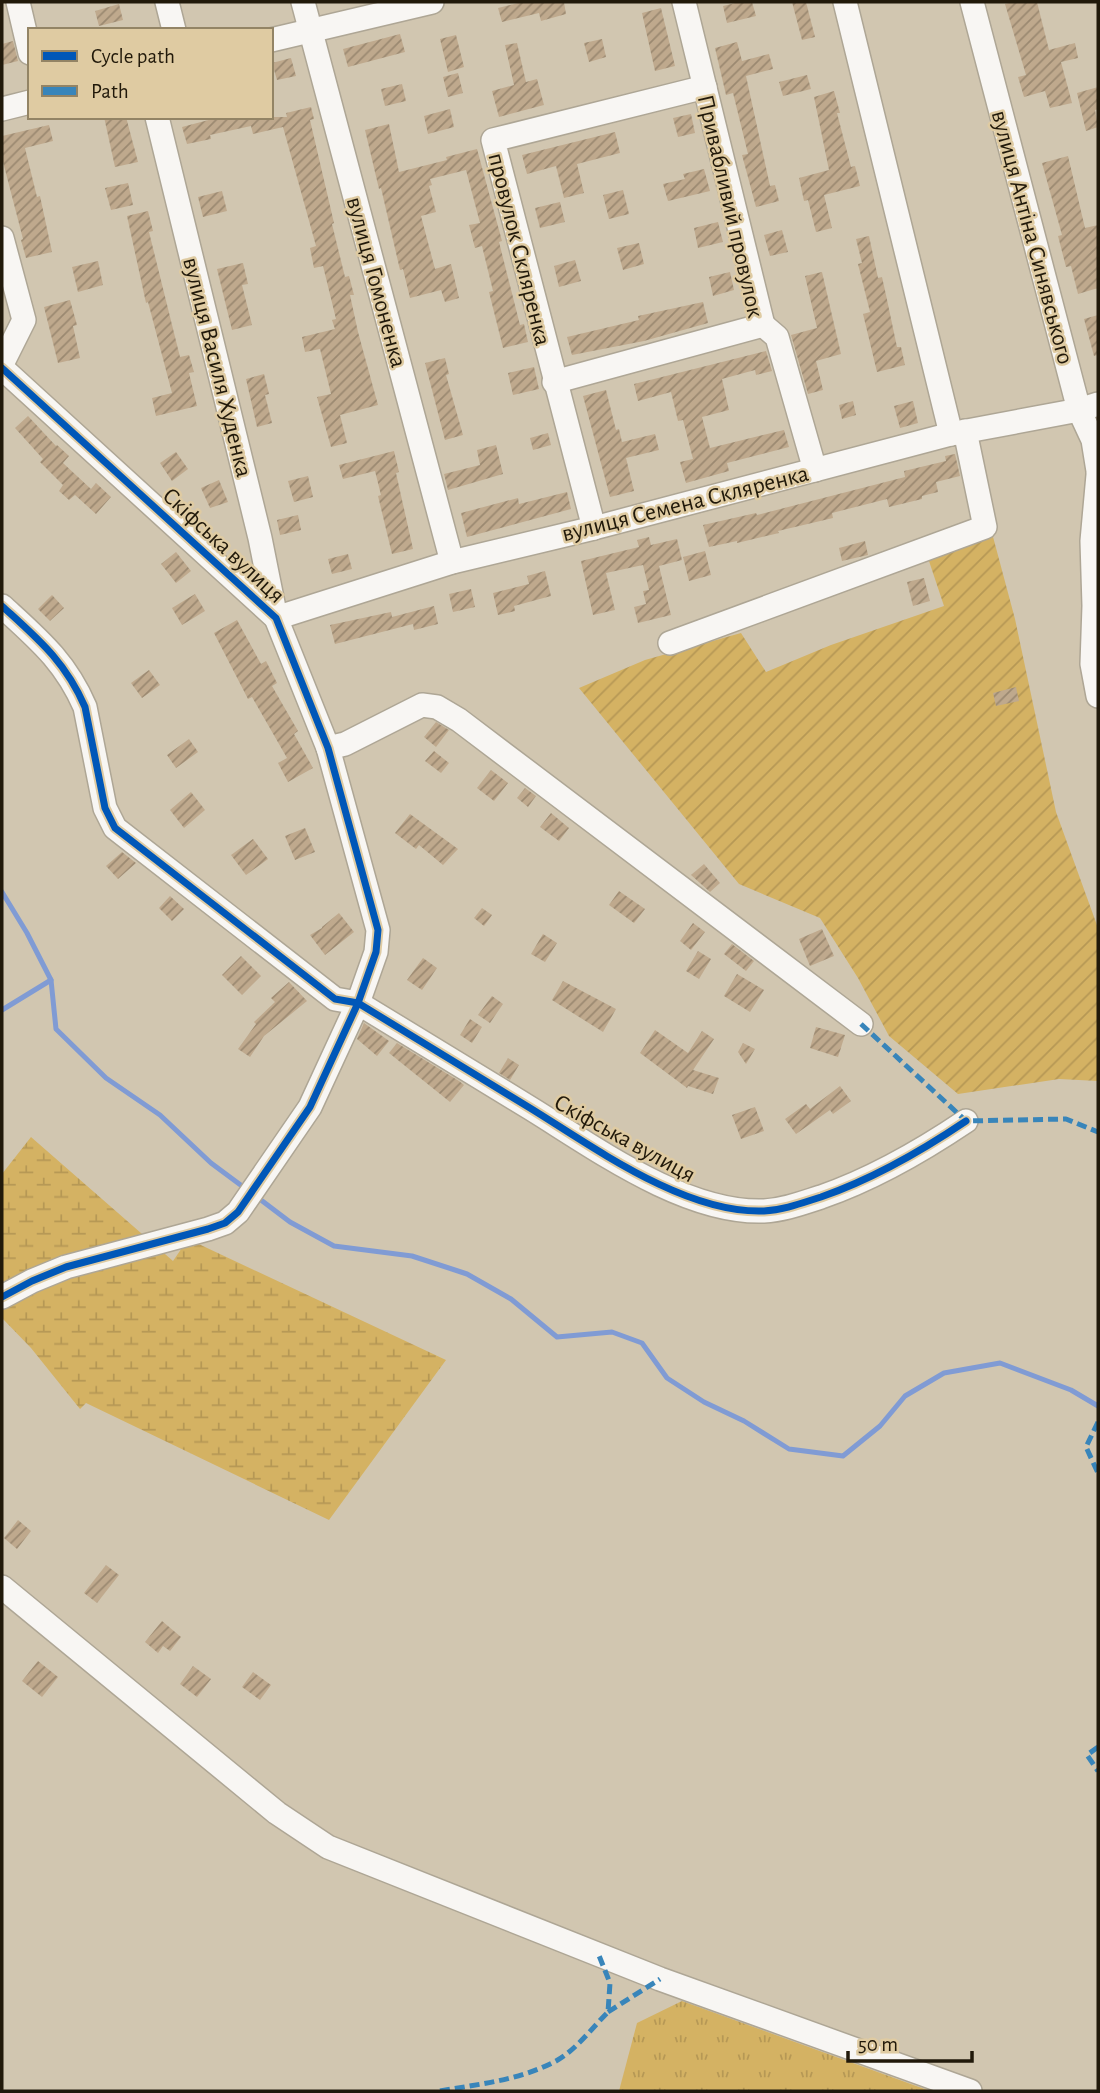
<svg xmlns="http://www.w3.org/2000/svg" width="1100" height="2093" font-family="'Alegreya Sans',sans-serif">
<defs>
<pattern id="grass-tufts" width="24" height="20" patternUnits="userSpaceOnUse" patternTransform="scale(1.75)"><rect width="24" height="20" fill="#d4b263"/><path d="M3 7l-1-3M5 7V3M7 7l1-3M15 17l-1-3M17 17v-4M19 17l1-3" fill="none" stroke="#b69855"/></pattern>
<pattern id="wetland-marsh" width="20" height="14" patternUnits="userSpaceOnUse" patternTransform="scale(1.75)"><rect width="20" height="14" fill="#d4b263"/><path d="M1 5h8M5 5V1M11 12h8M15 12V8" fill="none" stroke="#b69855"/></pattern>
<pattern id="garden-furrows" width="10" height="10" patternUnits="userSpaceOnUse" patternTransform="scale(1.75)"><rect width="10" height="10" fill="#d4b263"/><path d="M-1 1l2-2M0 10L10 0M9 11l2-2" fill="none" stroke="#b69855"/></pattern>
<pattern id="building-hatch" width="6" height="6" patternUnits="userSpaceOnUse" patternTransform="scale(1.75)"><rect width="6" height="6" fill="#bfa98d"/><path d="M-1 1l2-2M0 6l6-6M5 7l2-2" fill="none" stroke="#9b8971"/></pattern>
</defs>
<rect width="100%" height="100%" fill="#d1c6b0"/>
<polygon fill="url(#grass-tufts)" points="682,2001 930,2091 619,2091 637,2023"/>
<polygon fill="url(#wetland-marsh)" points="31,1137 173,1261 188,1239 446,1360 329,1520 86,1403 80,1409 31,1348 2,1318 2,1174"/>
<polygon fill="url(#garden-furrows)" points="992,533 1015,619 1056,812 1098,928 1098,1081 1059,1079 958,1094 889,1036 858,978 820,918 739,884 579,688 645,660 741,633 766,672 831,645 944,606 928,558"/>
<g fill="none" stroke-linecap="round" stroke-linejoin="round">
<g stroke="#809bd4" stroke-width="5">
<polyline points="2,892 27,933 51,980 56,1029 106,1078 160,1115 211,1163 246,1189"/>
<polyline points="2,1010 51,980"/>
<polyline points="257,1197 290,1222 334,1246 412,1256 467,1274 511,1299 557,1337 612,1332 642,1343 667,1378 704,1402 744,1421 789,1449 843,1456 880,1426 905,1396 944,1373 1000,1363 1071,1390 1098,1406"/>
</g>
</g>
<g fill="url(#building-hatch)">
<polygon points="523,2 564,2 566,14 541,21 539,13 502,22 498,8"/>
<polygon points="739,2 752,2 756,16 727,23 723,6"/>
<polygon points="792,2 806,2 815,37 802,40"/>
<polygon points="1013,2 1037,2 1049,50 1075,43 1078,58 1061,62 1072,103 1050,108 1045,91 1024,97 1018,77 1026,75 1005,4"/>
<polygon points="119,4 123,20 99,26 95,11"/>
<polygon points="661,8 675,66 655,71 642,13"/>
<polygon points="400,34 405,52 348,67 343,49"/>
<polygon points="456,35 464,67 448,72 440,39"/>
<polygon points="602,39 606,57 589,62 584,43"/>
<polygon points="13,41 18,61 2,65 2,44"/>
<polygon points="737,42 742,61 769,54 773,69 746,76 770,186 775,185 779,201 756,207 742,155 748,154 733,93 726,95 715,48"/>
<polygon points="517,43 526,82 537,79 544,105 499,117 492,91 514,85 505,45"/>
<polygon points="291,58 296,76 277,80 272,63"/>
<polygon points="458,73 463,93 448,97 443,77"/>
<polygon points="807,75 811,89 783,96 779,82"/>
<polygon points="402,84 406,101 385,106 381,89"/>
<polygon points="1098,87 1098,109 1095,110 1098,127 1086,131 1077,93"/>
<polygon points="834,91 840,113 837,113 851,167 855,166 860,186 824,195 832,228 816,232 808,200 804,201 799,178 829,170 814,97"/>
<polygon points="311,107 314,119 310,120 334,223 332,224 345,277 349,276 354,295 350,295 358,332 378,405 340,415 347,443 331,447 317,397 331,394 320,349 305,352 302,337 335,329 332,320 336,319 323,266 314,268 310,248 316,246 283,127 253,134 251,126 210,135 211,139 187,144 182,127 220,117 287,117 286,113"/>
<polygon points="450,109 454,127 428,134 424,116"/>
<polygon points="691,114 695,133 678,137 673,118"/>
<polygon points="104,117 126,117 138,162 115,167"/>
<polygon points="389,124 399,172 447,160 446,157 477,149 502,241 499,242 520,325 524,324 528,342 503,348 489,292 493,291 482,246 475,248 469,225 480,223 466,170 430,179 432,185 429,186 436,212 421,216 435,269 451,264 459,298 445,302 441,290 410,298 403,269 400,270 381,188 379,189 365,130"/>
<polygon points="49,125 53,141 25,148 37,197 40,196 52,252 26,258 21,240 23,239 2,158 2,136"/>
<polygon points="615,132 620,153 577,164 584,193 564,198 556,166 527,174 522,155"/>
<polygon points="1068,156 1085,228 1098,225 1098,288 1078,294 1071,266 1066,267 1058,236 1062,235 1042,163"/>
<polygon points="704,169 710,191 668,201 663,184 685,179 683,174"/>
<polygon points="128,183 133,205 111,210 105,188"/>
<polygon points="623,190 629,214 609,219 603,195"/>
<polygon points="222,191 227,211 203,217 198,197"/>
<polygon points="560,202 565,222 540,228 535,208"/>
<polygon points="148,211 153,231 149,232 180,357 189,355 194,372 189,373 197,406 156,416 152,398 172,393 148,302 146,303 127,216"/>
<polygon points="718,222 723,242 698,248 694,228"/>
<polygon points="782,230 788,252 770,256 764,235"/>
<polygon points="869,236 878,278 882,277 886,295 897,347 901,347 905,365 877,372 863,314 870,312 858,264 862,263 856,239"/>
<polygon points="639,243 644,264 623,270 617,248"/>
<polygon points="575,260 581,281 559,287 554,266"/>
<polygon points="98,261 103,285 78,292 72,267"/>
<polygon points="243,263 248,284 242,285 252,325 232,330 217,269"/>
<polygon points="730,272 734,290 713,296 709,277"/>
<polygon points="822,272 841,354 816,361 823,390 808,394 791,335 817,328 805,276"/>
<polygon points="70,300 77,325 73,326 80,358 58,363 44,307"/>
<polygon points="703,302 708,323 644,341 572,355 567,337 639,320 638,316"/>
<polygon points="1098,315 1098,355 1094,356 1084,319"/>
<polygon points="766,351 772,371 756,375 755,370 722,379 729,410 702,417 710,448 784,430 789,447 727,463 729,471 686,483 680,462 693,459 683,420 678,421 671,392 638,401 634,384"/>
<polygon points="445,358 449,374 446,375 463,435 445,440 425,363"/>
<polygon points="534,367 539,389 513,395 508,373"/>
<polygon points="264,374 269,394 265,395 272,423 257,427 246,379"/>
<polygon points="606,390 616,430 619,429 622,442 655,434 659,450 626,458 634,491 610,497 583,396"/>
<polygon points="853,401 856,415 842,419 839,405"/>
<polygon points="913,401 918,423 900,428 894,406"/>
<polygon points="28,416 56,446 57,445 69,456 63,463 91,489 96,483 111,497 96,514 75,495 69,500 59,491 63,485 40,462 43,459 15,428"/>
<polygon points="548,433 551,445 533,450 530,438"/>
<polygon points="496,445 503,474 448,490 444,474 480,465 477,450"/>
<polygon points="394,451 399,472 396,473 413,549 392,554 378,496 381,495 375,471 343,479 339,465"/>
<polygon points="176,452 188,469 172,481 160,463"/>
<polygon points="955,454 960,476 936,482 938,492 922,496 922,499 889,507 887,499 832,513 833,518 778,531 779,533 737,543 737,541 709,547 703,525 756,513 757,515 905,477 904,471 946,461 945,456"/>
<polygon points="308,476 313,497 294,502 288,481"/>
<polygon points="219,480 228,502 210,508 201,488"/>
<polygon points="567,492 571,509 467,537 461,513 518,498 519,504"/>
<polygon points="298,515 301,530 280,535 277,520"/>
<polygon points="649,537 651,545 677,539 682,560 659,566 671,615 638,623 634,607 646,604 643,591 649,590 643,565 606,573 615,610 593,615 581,561 639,547 637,540"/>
<polygon points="865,541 868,555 842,561 839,548"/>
<polygon points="705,551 711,575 689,581 683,557"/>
<polygon points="176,552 191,571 176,583 161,564"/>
<polygon points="348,554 352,569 332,574 328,559"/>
<polygon points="545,571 551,596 514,606 515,611 498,615 493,593 529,584 527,576"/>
<polygon points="924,578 930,601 913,606 907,582"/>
<polygon points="471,589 475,607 453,612 449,594"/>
<polygon points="195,594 205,611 182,625 172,608"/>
<polygon points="52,595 64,608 50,621 38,609"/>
<polygon points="434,606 438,624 414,630 413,624 335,644 330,625 391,612 392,617"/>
<polygon points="237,620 261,664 266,661 277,683 272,686 298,731 294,734 313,768 288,782 278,763 287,758 252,697 248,699 214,633"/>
<polygon points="149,670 160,685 142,698 131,683"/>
<polygon points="1016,687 1019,701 996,706 993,693"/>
<polygon points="436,722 449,730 436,747 424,737"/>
<polygon points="189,739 198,752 176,768 167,755"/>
<polygon points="434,751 449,763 441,773 425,761"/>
<polygon points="491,770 508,783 494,801 477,788"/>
<polygon points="525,788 536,796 528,807 517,798"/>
<polygon points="191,792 205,810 184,828 170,810"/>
<polygon points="551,813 569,828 559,841 540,827"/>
<polygon points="410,814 458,849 443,865 419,845 416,849 395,833"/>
<polygon points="305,828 315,852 295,860 285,836"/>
<polygon points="253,839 268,859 246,875 231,855"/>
<polygon points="122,852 136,863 118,879 106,866"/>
<polygon points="704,864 720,883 710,892 691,875"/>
<polygon points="619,891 645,909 634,923 609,905"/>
<polygon points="170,896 184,909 172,921 159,908"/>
<polygon points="482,908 492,915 484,926 474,918"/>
<polygon points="339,913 354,932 325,955 310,935 322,928 322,927"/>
<polygon points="693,923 705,932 691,950 680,941"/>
<polygon points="822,929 834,956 810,966 799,939"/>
<polygon points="543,934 557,943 545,962 531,954"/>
<polygon points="732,944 754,961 746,971 724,954"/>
<polygon points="698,951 711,959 699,979 686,971"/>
<polygon points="241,956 261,976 242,995 222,975"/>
<polygon points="423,958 437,968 422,990 407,980"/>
<polygon points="737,974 764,990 750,1012 724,996"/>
<polygon points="563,981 616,1009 603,1032 552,1000"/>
<polygon points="289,982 307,1001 264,1036 250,1057 238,1049 256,1024 254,1022 275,1002 271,998"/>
<polygon points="492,996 503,1004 490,1023 478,1015"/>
<polygon points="470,1019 482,1027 472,1043 460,1035"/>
<polygon points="364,1023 389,1041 377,1056 357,1039"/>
<polygon points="816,1027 845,1035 838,1057 810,1048"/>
<polygon points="655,1030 688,1053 702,1031 714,1039 693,1070 719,1078 713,1094 688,1086 687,1088 640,1053"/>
<polygon points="397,1043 459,1081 464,1085 450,1102 389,1053"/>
<polygon points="743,1043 755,1049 746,1064 738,1052"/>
<polygon points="508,1058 519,1065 510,1080 499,1073"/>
<polygon points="840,1086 851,1101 833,1114 830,1110 796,1134 785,1119 806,1104 810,1109"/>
<polygon points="755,1107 764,1131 741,1139 732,1115"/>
<polygon points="18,1520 31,1531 17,1549 4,1538"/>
<polygon points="106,1565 119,1575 97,1603 84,1593"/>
<polygon points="162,1621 181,1637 170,1651 163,1646 158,1653 145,1642"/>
<polygon points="38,1661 58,1677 42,1697 22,1681"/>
<polygon points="193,1666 211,1679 197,1697 180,1684"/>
<polygon points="253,1672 271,1685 260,1700 242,1687"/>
</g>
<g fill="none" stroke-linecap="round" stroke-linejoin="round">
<defs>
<g id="minor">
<polyline points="18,2 30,53"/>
<polyline points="167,2 174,30"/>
<polyline points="303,2 452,562"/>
<polyline points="684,2 763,325"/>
<polyline points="845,2 951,434"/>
<polyline points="972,2 1079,410 1093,440 1098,471"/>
<polyline points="271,40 432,2"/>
<polyline points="2,109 30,102"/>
<polyline points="157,117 260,538 276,618"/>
<polyline points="2,238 24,320 2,364"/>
<polyline points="763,325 777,337 815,470"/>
<polyline points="2,368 276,618 328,748 378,930 376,952 358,1003 310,1107 238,1212 225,1223 208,1229 66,1267 32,1281 2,1297"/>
<polyline points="554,382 763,325"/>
<polyline points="1098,475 1092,541 1094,606 1092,664 1098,696"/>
<polyline points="594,528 493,140 705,87"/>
<path d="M2,606C38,639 65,661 85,707L105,808L115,828L335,999L358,1003C415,1038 472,1073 530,1108C595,1148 685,1214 764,1211C784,1210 802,1203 821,1197C873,1179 920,1152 966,1121"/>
<polyline points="276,618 452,562 594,528 951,434 1079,410 1098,404"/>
<polyline points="670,643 985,527 965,431"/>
<polyline points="328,748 345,744 422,705 437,707 459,720 861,1024"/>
<polyline points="2,1587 277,1813 328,1847 660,1979 970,2091"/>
</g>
</defs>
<use href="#minor" stroke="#aea695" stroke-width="26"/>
<use href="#minor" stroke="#f8f6f3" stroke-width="23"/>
<g stroke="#3885ba" stroke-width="5" stroke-dasharray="10 5" stroke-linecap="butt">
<polyline points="861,1024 966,1121 1066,1119 1098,1132"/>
<polyline points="1098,1422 1086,1447 1098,1473"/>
<polyline points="1098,1747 1087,1755 1098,1771"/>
<polyline points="608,2012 660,1979"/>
<path d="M440,2091C480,2084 520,2080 556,2061C576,2050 592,2028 608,2012L610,1983L598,1953"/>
</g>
<defs>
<g id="cycleway">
<polyline points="2,368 276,618 328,748 378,930 376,952 358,1003 310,1107 238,1212 225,1223 208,1229 66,1267 32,1281 2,1297"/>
<path d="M2,606C38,639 65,661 85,707L105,808L115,828L335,999L358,1003C415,1038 472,1073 530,1108C595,1148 685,1214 764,1211C784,1210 802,1203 821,1197C873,1179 920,1152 966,1121"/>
</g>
</defs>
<use href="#cycleway" stroke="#dfcba2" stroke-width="11"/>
<use href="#cycleway" stroke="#0057b8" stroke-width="7"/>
</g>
<g text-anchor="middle" stroke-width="5" stroke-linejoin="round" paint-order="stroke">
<g font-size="24" fill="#21190a" stroke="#dfcba2">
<text transform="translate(731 206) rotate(77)" y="8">Привабливий провулок</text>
<text transform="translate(1033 237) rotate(75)" y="8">вулиця Антіна Синявського</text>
<text transform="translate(520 249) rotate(76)" y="8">провулок Скляренка</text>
<text transform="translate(377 282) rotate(75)" y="8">вулиця Гомоненка</text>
<text transform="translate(218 367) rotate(76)" y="8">вулиця Василя Худенка</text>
<text transform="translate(685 503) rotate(-14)" y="8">вулиця Семена Скляренка</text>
<text transform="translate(224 545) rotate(43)" y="8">Скіфська вулиця</text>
<text transform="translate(625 1138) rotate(29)" y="8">Скіфська вулиця</text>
</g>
</g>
<rect width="1100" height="2093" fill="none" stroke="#21190a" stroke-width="7"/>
<rect x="28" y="28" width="245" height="91" fill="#dfcba2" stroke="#938465" stroke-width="2"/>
<rect x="42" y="51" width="35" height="10" fill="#0057b8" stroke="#938465" stroke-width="2"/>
<text x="91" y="63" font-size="21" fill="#21190a">Cycle path</text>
<rect x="42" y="86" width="35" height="10" fill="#3885ba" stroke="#938465" stroke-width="2"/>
<text x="91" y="98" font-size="21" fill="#21190a">Path</text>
<path d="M848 2051v10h124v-10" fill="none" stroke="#21190a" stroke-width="3.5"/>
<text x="858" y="2051" font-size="21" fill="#21190a" stroke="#dfcba2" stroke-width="5" paint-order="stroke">50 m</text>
</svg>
